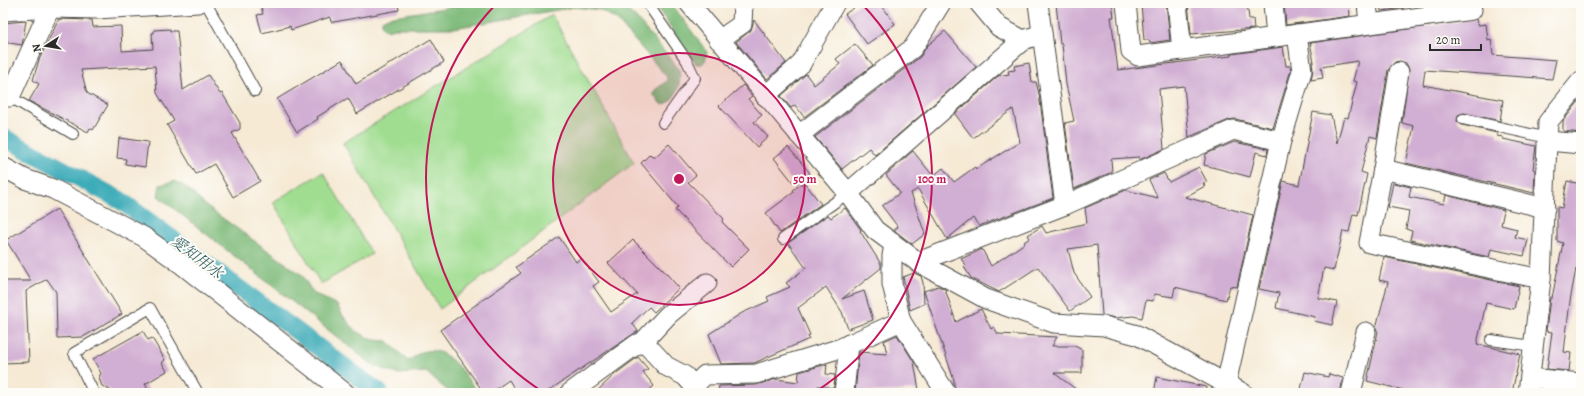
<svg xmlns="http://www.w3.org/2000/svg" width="1584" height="396" font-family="Alegreya,'Noto Serif JP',serif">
<rect width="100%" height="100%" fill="#fdfcf7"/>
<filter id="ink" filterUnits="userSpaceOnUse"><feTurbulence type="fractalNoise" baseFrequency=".025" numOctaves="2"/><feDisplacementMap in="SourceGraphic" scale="8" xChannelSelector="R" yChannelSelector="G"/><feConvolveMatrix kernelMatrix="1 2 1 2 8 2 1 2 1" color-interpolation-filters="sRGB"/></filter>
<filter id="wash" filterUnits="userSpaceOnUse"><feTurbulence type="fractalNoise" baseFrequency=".012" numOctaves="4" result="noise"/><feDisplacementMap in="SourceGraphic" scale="16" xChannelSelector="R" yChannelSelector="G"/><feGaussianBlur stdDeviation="0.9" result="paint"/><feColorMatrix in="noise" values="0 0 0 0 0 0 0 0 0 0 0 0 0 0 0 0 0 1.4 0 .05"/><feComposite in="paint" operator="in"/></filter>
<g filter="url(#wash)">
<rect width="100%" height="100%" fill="#f6ead5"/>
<g fill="#a0dd91" stroke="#66845e">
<polygon points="552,15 634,163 440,309 343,143"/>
<polygon points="323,172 372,254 321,284 273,202"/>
</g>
<g fill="#80bc7b" stroke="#567453">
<path d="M476,3H619L635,17L679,69C682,83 677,98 664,105L660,103L653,94L655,90L667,81V77L617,20L600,10L574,7L454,28H395L386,30L382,26V20L388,17Z"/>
<polygon points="654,3 671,3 707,52 705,61 702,64 696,64"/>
<path d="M175,181L187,188L207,207L302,275L313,293L337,305L343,316L356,331L373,340L387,341L408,361C413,358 417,354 422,352C447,343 466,377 478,393H450L426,372L397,374L374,366L158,196L160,185Z"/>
</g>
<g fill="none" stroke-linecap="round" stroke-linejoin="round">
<polyline stroke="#3cacb9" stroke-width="18" points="3,137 120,200 380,393"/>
</g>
<g id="blocks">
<g fill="#d1aed3">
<polygon points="260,3 398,3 399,10 334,22 331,22 330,17 291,30 290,26 262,33 257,15 263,14"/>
<polygon points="861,3 880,3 895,24 867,44 845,14"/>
<polygon points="1056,3 1112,3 1114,17 1111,17 1118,70 1231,56 1231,54 1283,47 1286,66 1290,66 1291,70 1273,128 1235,119 1229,120 1189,137 1184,86 1159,89 1164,149 1139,160 1139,157 1111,159 1112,172 1074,189 1065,123 1074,121 1066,84 1062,44 1060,44"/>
<polygon points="1141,3 1166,3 1170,40 1150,43 1149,40 1144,40"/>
<polygon points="1188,3 1247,3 1249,19 1253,19 1254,29 1191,34"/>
<polygon points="1284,3 1349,3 1350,16 1286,25"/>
<polygon points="1380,3 1404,3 1404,8 1381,11"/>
<polygon points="59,19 92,20 93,27 121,26 122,51 153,49 152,33 154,33 154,30 170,29 170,31 177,31 183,90 208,75 220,94 222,93 240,123 240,129 232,133 260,181 233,197 214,164 196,174 167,125 174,121 157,93 155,66 81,70 87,93 108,105 93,130 90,128 88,132 29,101 39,84 33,80 39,60"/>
<polygon points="1477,19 1478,25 1486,24 1488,40 1491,39 1493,55 1556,60 1552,79 1425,70 1423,85 1503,100 1500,121 1464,113 1458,115 1457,121 1462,125 1497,133 1497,136 1503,137 1503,139 1536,146 1533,169 1535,170 1534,193 1406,163 1414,126 1402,123 1409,69 1406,63 1400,61 1395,62 1388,70 1377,138 1370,136 1361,172 1367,174 1358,215 1353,214 1349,232 1343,231 1334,270 1324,268 1318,298 1337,302 1332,325 1314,321 1315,317 1276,308 1279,293 1259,289 1283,181 1299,185 1313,112 1331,115 1337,143 1344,117 1348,118 1357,82 1353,81 1358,61 1321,67 1323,78 1311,80 1313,70 1312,62 1314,62 1310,43"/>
<polygon points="754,20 786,63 767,79 736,42 751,30"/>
<polygon points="26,21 22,45 3,42 3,23"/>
<polygon points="945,31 976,67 875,155 869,148 842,169 815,137 920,57 927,46"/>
<polygon points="431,39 444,62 357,114 348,98 317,117 318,119 297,132 277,99 342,60 356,84"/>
<polygon points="855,44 873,65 804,117 795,105 791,108 781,96 806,74 814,85 840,64 836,59"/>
<polygon points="1029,63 1032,82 1036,82 1039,94 1053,198 979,226 973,218 947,239 918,189 911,193 925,234 912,244 894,230 898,227 882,206 900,193 886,175 913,151 933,176 943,168 954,182 975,167 976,169 1020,142 1013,109 973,138 955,114 998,76 1009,74 1008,71 1015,70 1014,66"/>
<polygon points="743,85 752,96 748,99 762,115 754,122 768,137 757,147 719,106"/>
<polygon points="1581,99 1581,133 1563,131 1563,121"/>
<polygon points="119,138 148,142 145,167 125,164 126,159 117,158"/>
<polygon points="1234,142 1268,149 1267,155 1256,152 1250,177 1204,165 1206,154"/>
<polygon points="669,144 696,175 688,182 724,219 722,222 749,249 731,267 675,210 678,207 641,163 650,154 654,158"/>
<polygon points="788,147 810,173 795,185 774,158"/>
<polygon points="1199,167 1207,182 1203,183 1205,186 1185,197 1253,215 1237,287 1230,286 1226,300 1175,287 1173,297 1154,294 1153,301 1146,300 1142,318 1133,316 1115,318 1102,315 1097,245 1068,249 1074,273 1090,297 1070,311 1038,267 999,292 971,278 964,267 966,265 961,259 982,249 991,266 1025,243 1024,242 1030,238 1028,235 1042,226 1046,233 1087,223 1085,208 1126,190 1158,198 1149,180 1164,173 1169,182"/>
<polygon points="1567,181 1581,184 1581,270 1576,269 1570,301 1564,352 1571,353 1569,371 1547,369 1552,332 1546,331 1550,298 1552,298 1563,243 1557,241 1557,207 1562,208"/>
<polygon points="804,182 821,204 780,233 766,213 794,192 793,190"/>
<polygon points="1393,183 1411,187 1409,197 1444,204 1446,195 1504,210 1501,225 1517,229 1515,237 1528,240 1524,256 1491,249 1489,257 1410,240 1412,231 1406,229 1409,211 1388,207"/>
<polygon points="845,208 861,230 860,231 881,264 881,268 842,299 864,291 873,320 848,329 842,312 826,287 798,308 810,335 808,336 809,339 754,363 721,364 709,334 742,313 769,301 767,297 790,287 786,283 806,268 788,243 828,215 831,218"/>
<polygon points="57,209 122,314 83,337 57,338 56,292 47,279 26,291 29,362 3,363 3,281 31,281 6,240"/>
<polygon points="559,237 576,262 581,258 599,282 593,286 611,312 637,294 608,263 633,240 665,272 679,288 654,312 649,307 632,323 638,331 545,393 517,393 509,380 490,393 484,393 440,330 521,273 516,267"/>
<polygon points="1384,257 1519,286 1514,309 1486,303 1477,344 1520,354 1512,393 1402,393 1403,390 1367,381 1378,332 1376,328 1388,282 1379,280"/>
<polygon points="914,273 921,276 923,283 924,304 910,310 903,277"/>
<polygon points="938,286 945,289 956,322 981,309 991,329 994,327 998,334 1057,337 1052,346 1075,346 1082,350 1082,373 1054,373 1081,393 972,393 972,391 957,393 954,385 954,380 924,291"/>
<polygon points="143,331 148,340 152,338 165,360 162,363 167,371 145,384 150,393 112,393 110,390 102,386 100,381 99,377 101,373 93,359"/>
<polygon points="897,335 914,362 919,390 855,393 859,352 887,354 884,341"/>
<polygon points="638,357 648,369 643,372 654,386 646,393 595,393 614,375"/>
<polygon points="827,364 826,374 835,375 834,388 818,386 816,393 718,393 719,386 756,385 776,379 798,382 799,372"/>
<polygon points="1305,372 1328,377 1329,374 1343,378 1340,393 1300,393"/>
<polygon points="1157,377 1206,387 1205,393 1154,393"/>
</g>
</g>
</g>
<g filter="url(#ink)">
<use href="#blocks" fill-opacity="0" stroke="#494844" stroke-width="1"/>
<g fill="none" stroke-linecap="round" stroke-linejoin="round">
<defs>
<g id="lane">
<polyline points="206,3 255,91"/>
<polyline points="647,3 687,61 695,78 663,123"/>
<polyline points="10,97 73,134"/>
<polyline points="1463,119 1548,138"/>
<polyline points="783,239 848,193"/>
<polyline points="1491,340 1533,346"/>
<polyline points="94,393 74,353 150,308 198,393"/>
</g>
<g id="street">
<polyline points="689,3 848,193 875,230 918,262 986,299 1054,323 1104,326 1137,335 1243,393"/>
<polyline points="979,3 999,27 1023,40"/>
<polyline points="1038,3 1065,205"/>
<polyline points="1126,3 1131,51 1138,56 1472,10 1470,3"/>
<polyline points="1177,3 1182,50"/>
<polyline points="1273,3 1276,37"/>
<polyline points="1367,3 1369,24"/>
<polyline points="3,11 50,8 97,9 198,3"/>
<polyline points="719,40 742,24 743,3"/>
<polyline points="1399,72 1383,169 1369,243 1541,279"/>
<polyline points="765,96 801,64 835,3"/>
<polyline points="10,97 50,8"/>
<polyline points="799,135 913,48 941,3"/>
<polyline points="1548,141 1581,144"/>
<polyline points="3,167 25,179 53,189 144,237 180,263 345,393"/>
<polyline points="1383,169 1545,208"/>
<polyline points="848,193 1023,40 1042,34"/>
<polyline points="894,245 892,256 892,284 901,321 946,393"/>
<polyline points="918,262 1065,205 1233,130 1281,141"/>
<polyline points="641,344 668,315 707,283"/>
<polyline points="1530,378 1581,383"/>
<polyline points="1226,384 1281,141 1302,71 1297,34"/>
<polyline points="570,393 637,344 645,343 666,366 685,376 694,386 705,375 756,374 841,348 901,321"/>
<polyline points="844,393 849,344"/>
<polyline points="1351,393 1366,332"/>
<polyline points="1528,393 1541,279 1548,122 1581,81"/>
</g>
</defs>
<use href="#lane" stroke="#494844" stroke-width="12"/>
<use href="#street" stroke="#494844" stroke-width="21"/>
<use href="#lane" stroke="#fff" stroke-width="10"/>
<use href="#street" stroke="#fff" stroke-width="19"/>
</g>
</g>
<circle cx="679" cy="179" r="126" fill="#c2185b" fill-opacity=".12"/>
<g fill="none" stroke="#c2185b" stroke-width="2">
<circle cx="679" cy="179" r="126"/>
<path d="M543 392A253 253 0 0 1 497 3M861 3A253 253 0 0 1 815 392"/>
</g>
<g text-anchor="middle" stroke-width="4" stroke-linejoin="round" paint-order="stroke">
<g font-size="15" font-style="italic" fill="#325f64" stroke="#fdfcf7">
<text transform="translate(197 257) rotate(37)" y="5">愛知用水</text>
</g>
</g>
<circle cx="679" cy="179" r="6" fill="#c2185b" stroke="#fdfcf7" stroke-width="2"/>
<g font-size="12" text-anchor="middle" font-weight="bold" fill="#c2185b" stroke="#fdfcf7" stroke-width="4" stroke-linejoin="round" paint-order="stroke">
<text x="805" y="183">50 m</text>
<text x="932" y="183">100 m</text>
</g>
<rect width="1584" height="396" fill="none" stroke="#fdfcf7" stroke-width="16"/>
<g transform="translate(46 46) rotate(258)" stroke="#fdfcf7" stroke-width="3" paint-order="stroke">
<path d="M0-3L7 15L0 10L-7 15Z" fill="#2b2b2b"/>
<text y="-6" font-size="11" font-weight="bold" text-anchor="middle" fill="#2b2b2b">N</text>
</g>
<path d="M1430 44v6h51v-6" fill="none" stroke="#2b2b2b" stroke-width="2"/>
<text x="1436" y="44" font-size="12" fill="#2b2b2b" stroke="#fdfcf7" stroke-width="3" paint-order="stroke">20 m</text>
</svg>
